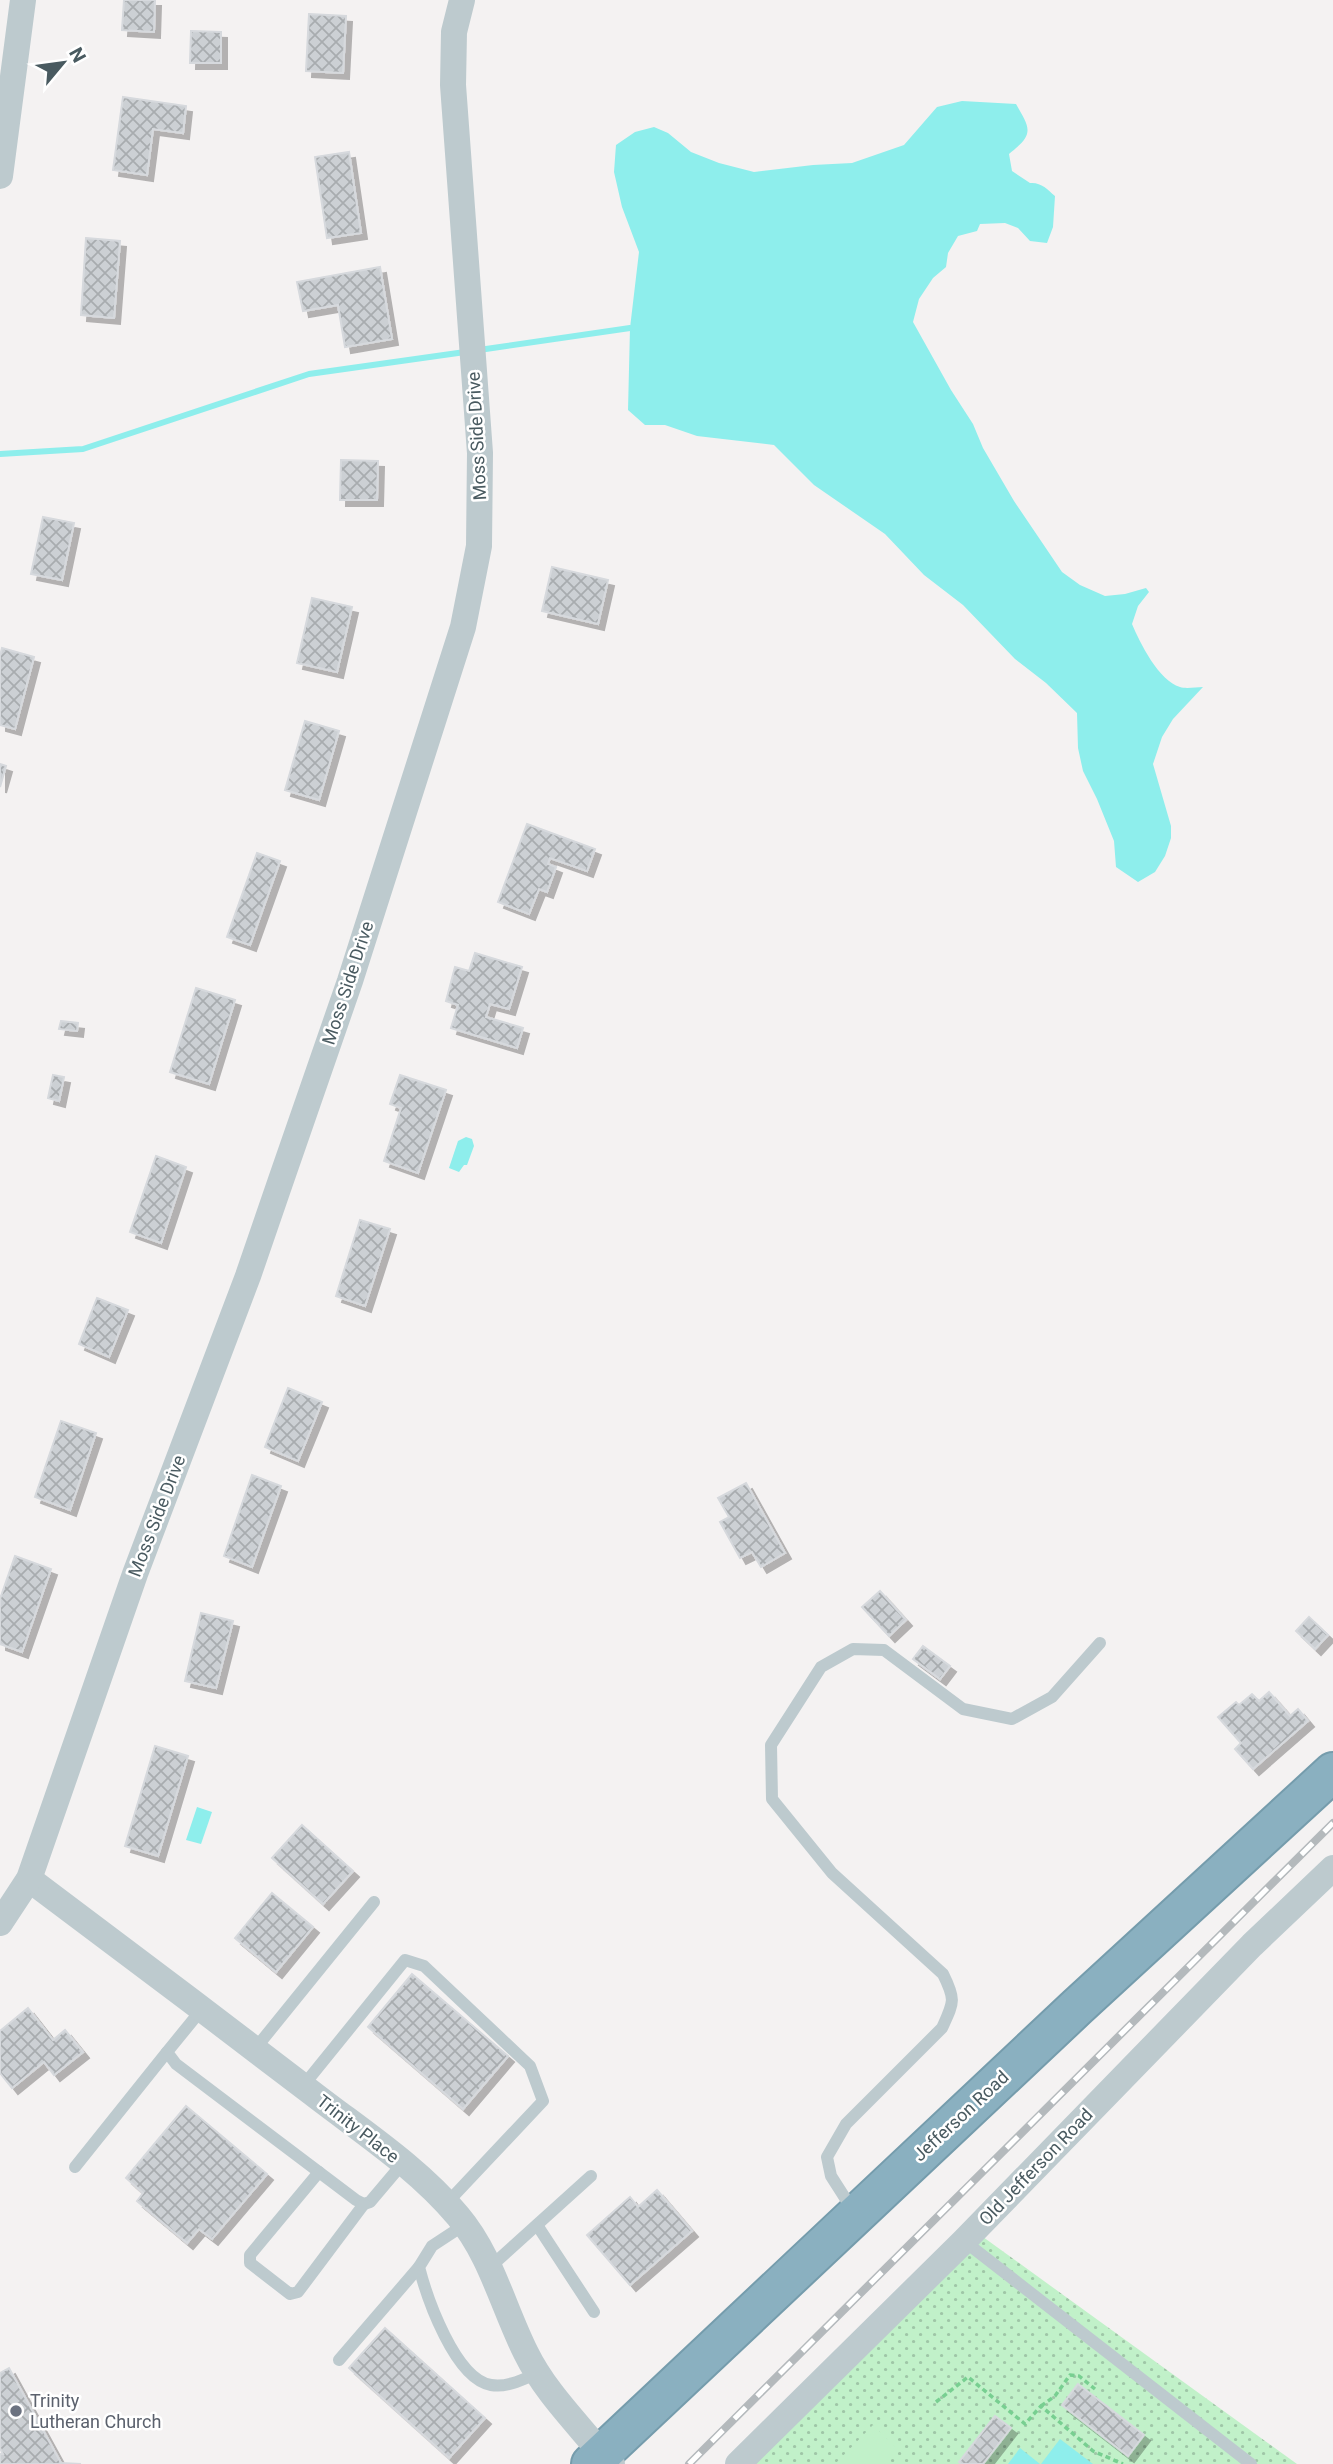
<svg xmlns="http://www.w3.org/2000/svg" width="1333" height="2464" font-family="Roboto,sans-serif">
<defs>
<pattern id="grass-dots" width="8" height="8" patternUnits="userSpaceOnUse" patternTransform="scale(1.75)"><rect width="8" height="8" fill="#c1f1c9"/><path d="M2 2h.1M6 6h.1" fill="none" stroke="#9fc6a7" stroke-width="1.8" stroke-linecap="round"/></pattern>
<pattern id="building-cross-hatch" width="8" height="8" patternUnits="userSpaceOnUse" patternTransform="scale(1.75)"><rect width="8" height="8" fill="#ccd0d4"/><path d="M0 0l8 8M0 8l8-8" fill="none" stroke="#a8acaf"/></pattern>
<filter id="shadow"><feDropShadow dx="6" dy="6" stdDeviation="0" flood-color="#0004"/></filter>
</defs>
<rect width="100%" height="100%" fill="#f4f2f2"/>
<polygon fill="url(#grass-dots)" points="972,2229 1297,2464 729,2464"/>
<polygon fill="#c1f1c9" points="873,2425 899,2450 885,2464 835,2464"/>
<g fill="#8eeeec">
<path d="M962,101L1016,104C1031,130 1034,134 1009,154L1012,171L1030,183C1041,182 1047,189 1055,196L1053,227L1047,243L1030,241L1018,228L1005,223L980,224L977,231L958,236L948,253L946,267L933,278L919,299L913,322L951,390L973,424L983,448L1014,501L1062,572L1080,585L1105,596L1125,594L1146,588L1149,592L1138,606L1132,624C1140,643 1159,681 1180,687C1186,689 1196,687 1203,687L1173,719L1162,737L1153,764L1171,826V838L1165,856L1155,872L1138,882L1116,867L1114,841L1097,799L1083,771L1078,748L1077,713L1046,683L1015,659L963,605L924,575L885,534L814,485L774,445L697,436L665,425H645L628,410L630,328L639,252L622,207L614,172L616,145L635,132L654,127L668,133L691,152L719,163L754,172L813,165L852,163L904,145L937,107Z"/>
<polygon points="466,1137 472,1139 474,1146 467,1165 464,1165 459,1172 449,1168 458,1141"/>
<polygon points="197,1807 212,1812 201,1844 186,1840"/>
<polygon points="1060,2439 1093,2464 1041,2464"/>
<polygon points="1020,2448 1040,2464 1008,2464"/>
</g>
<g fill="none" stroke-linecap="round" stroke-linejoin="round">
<g stroke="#8eeeec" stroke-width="6">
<polyline points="479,350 630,328"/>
<polyline points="0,454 83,449 309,374 465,352"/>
</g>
</g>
<g fill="url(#building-cross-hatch)" stroke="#d6d9dd" stroke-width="2" filter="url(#shadow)">
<polygon points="124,0 155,0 154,32 122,30"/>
<polygon points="309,14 346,16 343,73 306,71"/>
<polygon points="191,31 221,32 221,63 190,63"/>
<polygon points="123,97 186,106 183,133 153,129 147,175 113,170"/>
<polygon points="349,152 361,233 327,238 315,157"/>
<polygon points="86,238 120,241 114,318 81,315"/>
<polygon points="380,267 392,339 345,347 338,305 303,311 297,282"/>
<polygon points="341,460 378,461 377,500 340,500"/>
<polygon points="43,517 74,523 62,580 31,574"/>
<polygon points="552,567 608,580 598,624 542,611"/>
<polygon points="312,598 352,607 337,672 297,663"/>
<polygon points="2,648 34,657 15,729 0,725 0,656"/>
<polygon points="305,721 339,731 319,800 285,790"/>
<polygon points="0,764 6,766 0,787"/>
<polygon points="527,824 595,849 587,871 550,858 548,864 556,867 547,892 539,889 529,914 498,902"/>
<polygon points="257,853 280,861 250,945 227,937"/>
<polygon points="475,953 522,967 509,1009 490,1004 486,1017 523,1028 517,1048 451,1028 458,1005 446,1001 455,967 469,971"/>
<polygon points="196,988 235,1000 209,1084 170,1072"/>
<polygon points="61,1021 78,1023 77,1031 59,1029"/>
<polygon points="53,1075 64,1077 59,1101 48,1098"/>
<polygon points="400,1075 446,1090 418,1173 384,1161 401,1108 390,1104"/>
<polygon points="156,1156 186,1167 161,1243 130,1232"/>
<polygon points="360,1220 390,1229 365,1306 336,1296"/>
<polygon points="97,1298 128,1310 109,1357 79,1344"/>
<polygon points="288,1388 322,1402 298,1461 265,1447"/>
<polygon points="61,1421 96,1433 70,1510 35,1497"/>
<polygon points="252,1475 281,1486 252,1567 224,1556"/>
<polygon points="746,1483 785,1553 761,1567 752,1552 740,1558 720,1522 729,1517 718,1498"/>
<polygon points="15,1556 51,1569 22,1652 0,1644 0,1599"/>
<polygon points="880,1591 906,1620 889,1636 862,1607"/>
<polygon points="201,1613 233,1621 216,1688 185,1681"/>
<polygon points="1309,1617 1328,1635 1315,1649 1296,1631"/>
<polygon points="923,1646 950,1666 940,1679 913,1659"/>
<polygon points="1269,1692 1290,1716 1298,1709 1308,1721 1253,1769 1235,1749 1241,1743 1218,1717 1236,1702 1239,1705 1252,1694 1259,1701"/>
<polygon points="155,1746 188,1756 158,1856 125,1846"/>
<polygon points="302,1825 353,1871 323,1904 272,1858"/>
<polygon points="272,1893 313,1927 276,1972 235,1938"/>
<polygon points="412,1974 508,2056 463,2109 368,2027"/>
<polygon points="28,2008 53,2040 65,2030 83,2052 54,2075 44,2062 12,2088 0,2073 0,2031"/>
<polygon points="186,2106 267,2174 212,2239 199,2229 187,2243 137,2201 143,2193 126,2178"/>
<polygon points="657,2190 692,2231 630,2285 587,2235 630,2197 638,2207"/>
<polygon points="385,2328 485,2418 449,2458 349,2368"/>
<polygon points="9,2368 61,2463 81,2464 0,2464 0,2454 3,2454 0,2448 0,2373"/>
<polygon points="1078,2384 1144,2435 1128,2456 1062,2405"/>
<polygon points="995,2416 1011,2428 983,2464 961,2464 959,2462"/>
</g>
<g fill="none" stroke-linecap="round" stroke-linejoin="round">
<defs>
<polyline id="highway" points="591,2464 1077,2007 1333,1772"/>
</defs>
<use href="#highway" stroke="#759cac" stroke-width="42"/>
<g stroke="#78cf91" stroke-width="3.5" stroke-dasharray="5 3.5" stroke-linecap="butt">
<polyline points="936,2402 968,2377 1025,2424 1041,2406 1093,2451 1123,2464"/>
<polyline points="1041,2406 1055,2396 1070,2375 1079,2376 1095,2389"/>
</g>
<g stroke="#bdcace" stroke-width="12">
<polyline points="202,2009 167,2052 176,2064 356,2200 364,2204 370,2202 403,2163"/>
<polyline points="255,2049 374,1902"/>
<polyline points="303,2086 405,1960 424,1966 530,2066 543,2101 446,2204"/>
<polyline points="75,2167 167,2052"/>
<polyline points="319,2172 250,2255 250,2263 290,2294 298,2292 364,2204"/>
<path d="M854,2212L831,2176L827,2157L846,2124L942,2028C954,2002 956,2000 943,1974L832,1873L772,1799L771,1745L821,1667L853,1649L884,1650L963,1709L1012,1719L1052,1697L1100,1643"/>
<path d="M464,2225L432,2246L419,2267C427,2298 455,2379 491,2385C507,2388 524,2379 538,2373"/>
<polyline points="537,2225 594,2312"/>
<polyline points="964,2241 1251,2464"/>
<polyline points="489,2268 591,2176"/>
<polyline points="339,2360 419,2267"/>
</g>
<g stroke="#bdcace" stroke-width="26">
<polyline points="0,176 23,0"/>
<path d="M29,1879C124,1950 218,2021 312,2093C361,2131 417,2167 458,2216C491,2255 503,2307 526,2353C544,2390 576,2422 602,2454L612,2464"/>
<polyline points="0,1923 29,1879 135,1574 248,1276 281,1180 350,981 463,627 479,546 480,453 453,85 454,32 462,0"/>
<polyline points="738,2464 964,2241 1252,1945 1333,1868"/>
</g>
<use href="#highway" stroke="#8ab0c0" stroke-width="38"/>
<defs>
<polyline id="rail" points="689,2464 1333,1823"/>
</defs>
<use href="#rail" stroke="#b4b9bc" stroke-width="8"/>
<use href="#rail" stroke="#fff" stroke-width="5" stroke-dasharray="16" stroke-linecap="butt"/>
</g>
<circle fill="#6b7280" stroke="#fff" stroke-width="2.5" cx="16" cy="2411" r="7"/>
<g text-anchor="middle" stroke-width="5" stroke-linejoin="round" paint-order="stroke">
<g font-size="18" fill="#495a60" stroke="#fff">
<text transform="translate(477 436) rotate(-93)" y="6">Moss Side Drive</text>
<text transform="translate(348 983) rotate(-72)" y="6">Moss Side Drive</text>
<text transform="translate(157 1516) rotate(-69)" y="6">Moss Side Drive</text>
<text transform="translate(961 2116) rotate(-43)" y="6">Jefferson Road</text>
<text transform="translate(358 2129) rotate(38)" y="6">Trinity Place</text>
<text transform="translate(1036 2167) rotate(-46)" y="6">Old Jefferson Road</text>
</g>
<g font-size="18" fill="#5b616d" stroke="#fff" text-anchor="start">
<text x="30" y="2407">Trinity<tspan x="30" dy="21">Lutheran Church</tspan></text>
</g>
</g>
<g transform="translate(63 63) rotate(61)" stroke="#ffffff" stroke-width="5" paint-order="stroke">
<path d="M0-5L12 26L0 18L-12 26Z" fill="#495a60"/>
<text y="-10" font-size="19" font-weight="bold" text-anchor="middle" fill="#495a60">N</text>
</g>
</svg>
